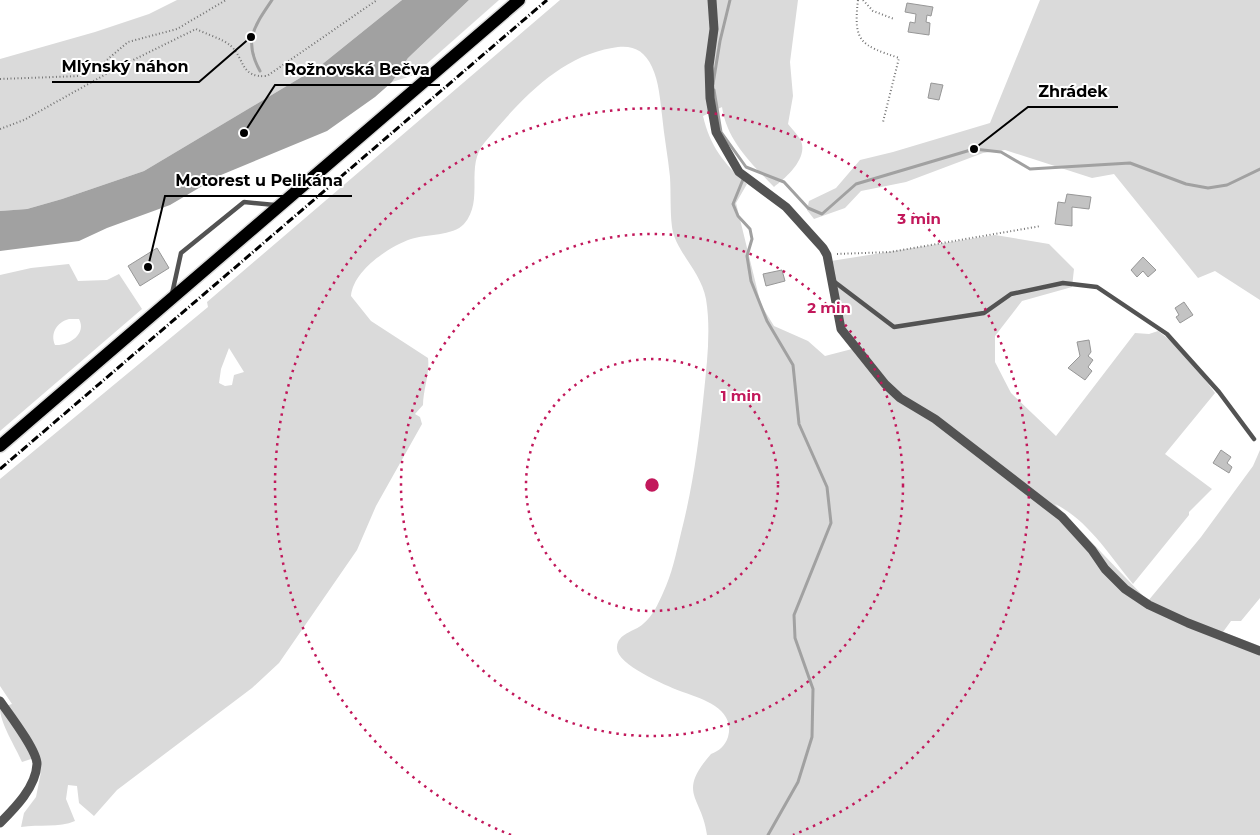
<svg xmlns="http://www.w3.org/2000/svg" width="1260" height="835" font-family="Montserrat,sans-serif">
<rect width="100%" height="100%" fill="#fff"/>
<g fill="#dadada" fill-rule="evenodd">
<polygon points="177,0 402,0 320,66 144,171 62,199 27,209 0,211 0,59 95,32 149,14"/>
<polygon points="469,0 499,0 414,75 392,82 408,58"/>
<path d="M560,0H798L790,62L793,96L788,124C792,129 797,134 800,139C810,157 786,178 774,187C751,163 727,141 722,107L703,116C710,146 724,164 747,184L736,203L761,305L774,326L808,341L825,356L852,349L838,332L831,261L995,235L1049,244L1074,269L1072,287L1022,301L995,336V362L1011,393L1056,436L1135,333L1149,334L1158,331C1182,348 1198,369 1215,393L1165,454L1212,489L1189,512V515L1133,584C1110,556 1088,520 1055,504L1148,601L1201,537L1253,466L1260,450V598L1241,621H1231L1223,632L1260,646V835H707C702,796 676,794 711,754C719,751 725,746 728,737C736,708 700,698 680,691C665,685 615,664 617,647C618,633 634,632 643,624C653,616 658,604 663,593C672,574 676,554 681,533C693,486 699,441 704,392C707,362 711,330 706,299C701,271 675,251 672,227C670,210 671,194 670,177C668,157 664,136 662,115C660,99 659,82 652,67C644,49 631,44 612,48C558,57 519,102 485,142C464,166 485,200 464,224C453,236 426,234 411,239C388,247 353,271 351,296L371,321L428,358C430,373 423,390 423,405L415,414L420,417L422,424L376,506L357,550L279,663L252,688L117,790L94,816L79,803L77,786L68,785L66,799L75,821C59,828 39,824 21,827L24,813L36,797L41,772L40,756L22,762C15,746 0,723 0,708L12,704L0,686V479L208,307L207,302ZM229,348L244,372L234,375L232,385L225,386L219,383L221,369Z"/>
<polygon points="1040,0 1260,0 1260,300 1215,271 1198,278 1114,174 1092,178 1005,150 983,153 906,182 861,191 845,208 814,219 807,210 809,201 836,188 860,160 893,152 990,123"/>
<path d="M69,264L78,281L107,280L119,274L142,309L0,431V275L31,268ZM69,319H79C87,334 69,346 55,345C50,333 57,322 69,319Z"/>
</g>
<polygon fill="#a1a1a1" points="402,0 469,0 408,58 392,82 375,97 327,131 221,175 170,205 107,228 79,241 0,251 0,211 27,209 62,199 144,171 320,66"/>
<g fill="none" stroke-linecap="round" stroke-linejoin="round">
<g stroke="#a1a1a1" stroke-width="3">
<path d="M260,71C243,40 254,27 272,0"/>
<polyline points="713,84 720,41 730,0"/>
<polyline points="714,90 721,132 746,167 784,182 808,208 822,214 856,184 974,149 1001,152 1030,169 1130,163 1186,184 1208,188 1227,185 1260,169"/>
<polyline points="744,177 733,204 738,216 750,229 752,239 747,256 751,281 767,321 793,365 799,424 827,487 831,523 794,615 795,638 813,689 812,737 798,782 768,835"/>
</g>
</g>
<g fill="#c3c3c3" stroke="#979797">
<polygon points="907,3 933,7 931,16 927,15 926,22 930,23 929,35 908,32 910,22 915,23 916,14 905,12"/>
<polygon points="931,83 943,85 939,100 928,98"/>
<polygon points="1067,194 1091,197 1089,209 1072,207 1072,226 1055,224 1058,202 1065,203"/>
<polygon points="157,248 169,268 140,286 128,266"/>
<polygon points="1143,257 1156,270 1148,277 1143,271 1137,277 1131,270"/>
<polygon points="782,270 785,281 766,286 763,274"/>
<polygon points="1184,302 1193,315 1180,323 1176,317 1179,315 1175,308"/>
<polygon points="1089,340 1091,352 1088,356 1093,360 1088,367 1092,371 1085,380 1068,368 1080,356 1077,342"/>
<polygon points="1221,450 1231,457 1227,463 1232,467 1229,473 1213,463"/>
</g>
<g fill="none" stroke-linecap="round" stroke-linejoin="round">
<defs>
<polyline id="primary" points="0,446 519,0"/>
</defs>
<use href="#primary" stroke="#dbdbdb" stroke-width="15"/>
<g stroke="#757575" stroke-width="2" stroke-dasharray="1 2.5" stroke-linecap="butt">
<path d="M858,0C853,43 861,45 899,58L883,122"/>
<polyline points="863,0 873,11 894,19"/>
<polyline points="0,79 80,76 95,70 128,42 177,29 226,0"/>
<path d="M0,129L24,120L115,69L196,29C206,34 223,39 231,46C245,59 240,78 267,76L377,0"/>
<polyline points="837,254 890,252 1041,226"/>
</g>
<g stroke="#535353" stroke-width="4.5">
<polyline points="832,280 894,327 984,313 1011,294 1063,283 1097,287 1167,334 1219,392 1254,439"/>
<polyline points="172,294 181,253 244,202 275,205"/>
</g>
<g stroke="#535353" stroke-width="9">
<polyline points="712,0 714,29 709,66 710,98 716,132 739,172 786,207 823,248 827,255 841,329 885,384 900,398 935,419 1062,517 1092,550 1105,569 1125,589 1149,605 1188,623 1260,651"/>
<path d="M0,701C9,714 37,750 37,764C36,787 15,808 0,823"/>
</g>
<use href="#primary" stroke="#000" stroke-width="12"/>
<polyline stroke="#000" stroke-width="3" stroke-dasharray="8 2.5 1 2.5" stroke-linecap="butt" points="0,469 547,0"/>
</g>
<g fill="none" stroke="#c2185b" stroke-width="2.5" stroke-dasharray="2.5 5">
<circle cx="652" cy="485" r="126"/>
<circle cx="652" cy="485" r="251"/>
<path d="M511 835A377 377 0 1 1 793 835"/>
</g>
<circle cx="652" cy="485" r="8" fill="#c2185b" stroke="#fff" stroke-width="2.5"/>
<g font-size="15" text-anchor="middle" font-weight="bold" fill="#c2185b" stroke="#fff" stroke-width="4" stroke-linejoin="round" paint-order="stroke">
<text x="919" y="224">3 min</text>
<text x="829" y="313">2 min</text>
<text x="741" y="401">1 min</text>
</g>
<path fill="none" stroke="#000" stroke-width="2" d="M251 37L199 82H52M244 133L275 85H440M974 149L1028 107H1118M148 267L165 196H352"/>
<g fill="#000" stroke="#fff" stroke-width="2">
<circle cx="251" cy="37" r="5"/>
<circle cx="244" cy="133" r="5"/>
<circle cx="974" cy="149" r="5"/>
<circle cx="148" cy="267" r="5"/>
</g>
<g font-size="16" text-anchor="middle" font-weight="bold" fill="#000" stroke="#fff" stroke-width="4" stroke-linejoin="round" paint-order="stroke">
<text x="125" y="72">Mlýnský náhon</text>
<text x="357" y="75">Rožnovská Bečva</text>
<text x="1073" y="97">Zhrádek</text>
<text x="259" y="186">Motorest u Pelikána</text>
</g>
</svg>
